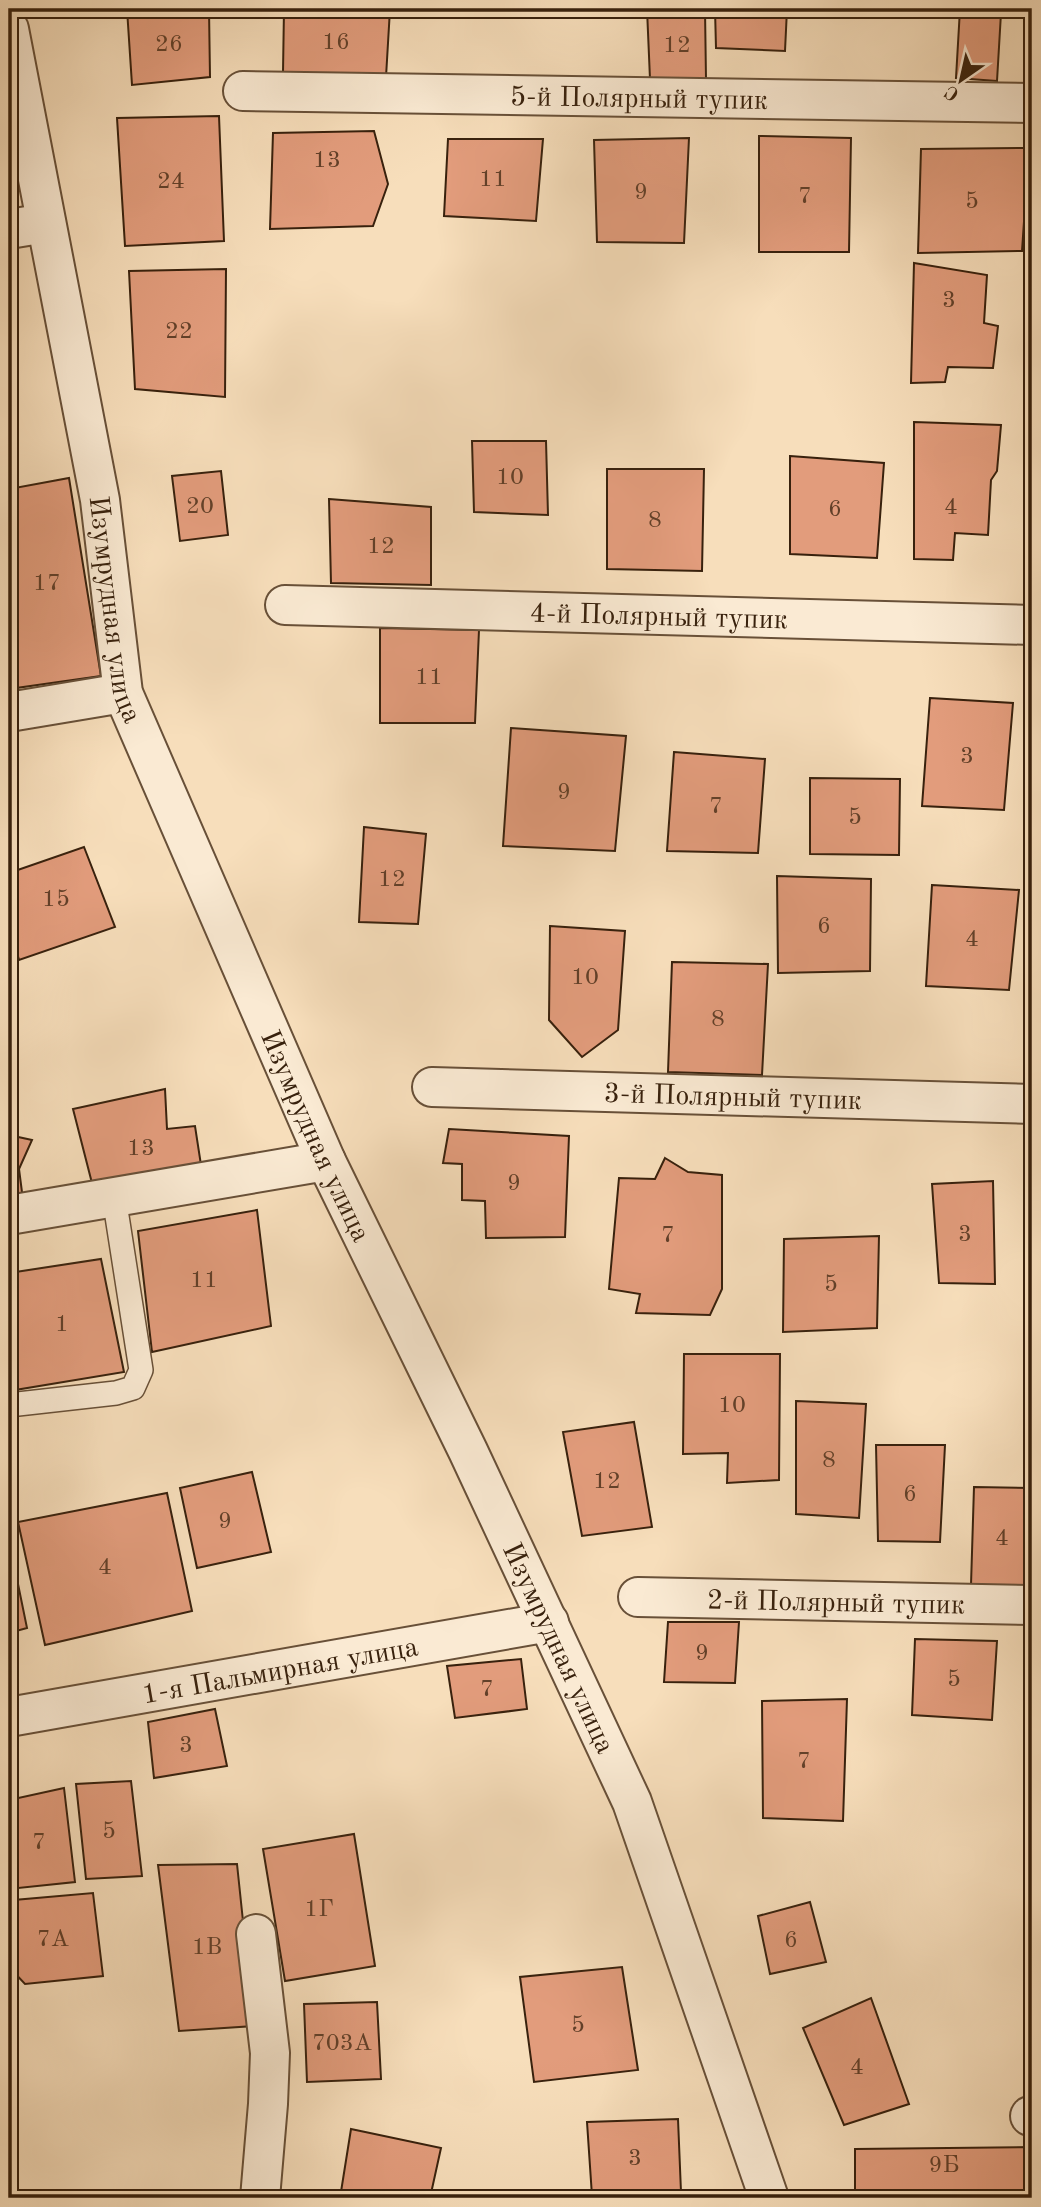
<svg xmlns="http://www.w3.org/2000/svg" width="1041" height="2207" font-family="'Old Standard TT',serif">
<rect width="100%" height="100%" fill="#f7debb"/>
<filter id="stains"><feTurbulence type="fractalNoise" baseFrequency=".00286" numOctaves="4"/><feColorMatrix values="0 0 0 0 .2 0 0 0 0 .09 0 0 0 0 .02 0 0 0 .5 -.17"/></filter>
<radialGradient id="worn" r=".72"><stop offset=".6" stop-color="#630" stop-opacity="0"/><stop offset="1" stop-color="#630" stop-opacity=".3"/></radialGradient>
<g fill="#e29c7c" stroke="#38210d" stroke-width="2">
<polygon points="127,9 209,9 210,77 132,85"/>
<polygon points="284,9 390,9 386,77 283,72"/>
<polygon points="647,9 705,9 706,79 650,79"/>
<polygon points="715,9 787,9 785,51 716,48"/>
<polygon points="831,9 906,9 905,17 831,14"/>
<polygon points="960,9 1001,13 997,81 956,78"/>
<polygon points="219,116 224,241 125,246 117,118"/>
<polygon points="374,131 388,184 373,226 270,229 273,133"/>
<polygon points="759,136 851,138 849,252 759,252"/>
<polygon points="689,138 684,243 597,242 594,140"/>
<polygon points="448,139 543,139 536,221 444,216"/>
<polygon points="1029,148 1022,251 918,253 921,149"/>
<polygon points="914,263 987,275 984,323 998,326 993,368 948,367 945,382 911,383"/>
<polygon points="226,269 225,397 135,389 129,271"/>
<polygon points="914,422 1001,425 997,471 991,480 988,535 955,533 953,560 914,559"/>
<polygon points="472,441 546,441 548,515 474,512"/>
<polygon points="790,456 884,463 877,558 790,554"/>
<polygon points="607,469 704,469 702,571 607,569"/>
<polygon points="221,471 228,535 180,541 172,476"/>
<polygon points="69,478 101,676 9,689 9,489"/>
<polygon points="329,499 431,507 431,585 331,583"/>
<polygon points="380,628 479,630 475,723 380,723"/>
<polygon points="930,698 1013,703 1004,810 922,806"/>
<polygon points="511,728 626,736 615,851 503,846"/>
<polygon points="674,752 765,759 758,853 667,851"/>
<polygon points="810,778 900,779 899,855 810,854"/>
<polygon points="364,827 426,834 418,924 359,922"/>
<polygon points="84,847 115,927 19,960 9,924 9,873"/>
<polygon points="777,876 871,879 870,971 778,973"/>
<polygon points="932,885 1019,890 1009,990 926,986"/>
<polygon points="550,926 625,931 618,1030 582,1057 549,1020"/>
<polygon points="672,962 768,964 762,1075 668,1072"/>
<polygon points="165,1089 167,1129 195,1126 201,1165 93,1187 73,1109"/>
<polygon points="449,1129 569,1136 565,1237 486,1238 485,1201 462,1200 462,1164 443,1163"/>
<polygon points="9,1135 32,1140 19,1169 23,1200 9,1202"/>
<polygon points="665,1158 688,1172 722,1175 722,1289 710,1315 636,1313 640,1294 609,1289 619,1178 655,1179"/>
<polygon points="993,1181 995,1284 939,1283 932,1184"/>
<polygon points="257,1210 271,1326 152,1352 138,1231"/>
<polygon points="879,1236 877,1328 783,1332 784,1239"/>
<polygon points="101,1259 124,1372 9,1391 9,1273"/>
<polygon points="684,1354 780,1354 779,1480 727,1483 728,1453 683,1454"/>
<polygon points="796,1401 866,1404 859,1518 796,1514"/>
<polygon points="634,1422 652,1527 582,1536 563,1432"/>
<polygon points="876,1445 945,1445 940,1542 878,1541"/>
<polygon points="252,1472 271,1552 197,1568 180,1488"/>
<polygon points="974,1487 1032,1488 1032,1587 971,1585"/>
<polygon points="167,1493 192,1611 45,1645 18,1522"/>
<polygon points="9,1540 27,1628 9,1633"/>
<polygon points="668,1622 739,1622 735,1683 664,1682"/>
<polygon points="915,1639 997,1641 992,1720 912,1715"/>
<polygon points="521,1659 527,1709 455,1718 447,1666"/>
<polygon points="847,1699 843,1821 763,1818 762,1701"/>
<polygon points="215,1709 227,1766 154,1778 148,1722"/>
<polygon points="131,1781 142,1876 86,1879 76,1784"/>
<polygon points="64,1788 75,1882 9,1889 9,1800"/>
<polygon points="354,1834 375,1966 285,1981 263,1849"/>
<polygon points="237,1864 254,2026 179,2031 158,1865"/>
<polygon points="93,1893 103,1976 25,1984 9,1967 9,1909 14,1900"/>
<polygon points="810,1902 826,1962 770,1974 758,1916"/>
<polygon points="622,1967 638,2070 534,2082 520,1977"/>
<polygon points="871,1998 909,2104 844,2125 803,2028"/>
<polygon points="377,2002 381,2079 307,2082 304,2004"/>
<polygon points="678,2119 681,2192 592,2196 587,2122"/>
<polygon points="351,2129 441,2148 430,2198 340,2198"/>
<polygon points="1032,2147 1032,2179 1022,2198 855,2198 855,2149"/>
</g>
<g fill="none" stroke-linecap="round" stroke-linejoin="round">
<defs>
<polyline id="lane" points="9,1405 116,1393 133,1388 141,1370 114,1197"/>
<g id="street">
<path id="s1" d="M9,29L100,500L123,693L326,1161L468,1451L632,1802L769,2198"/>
<path id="s2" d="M243,91L1032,103"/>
<polyline points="9,229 46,223"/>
<path id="s3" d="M285,605L1032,625"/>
<polyline points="9,712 123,693"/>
<path id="s4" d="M432,1087L1032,1104"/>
<polyline points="9,1215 326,1161"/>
<path id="s5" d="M638,1597L1032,1605"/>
<path id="s6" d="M9,1717L549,1622"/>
<polyline points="256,1934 270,2053 268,2104 260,2198"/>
<polyline points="1030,2116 1032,2116"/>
</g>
</defs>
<use href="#lane" stroke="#685038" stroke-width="26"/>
<use href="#street" stroke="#685038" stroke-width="42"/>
<use href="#lane" stroke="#faead3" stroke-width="23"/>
<use href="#street" stroke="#faead3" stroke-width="38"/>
</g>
<g text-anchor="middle" stroke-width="6" stroke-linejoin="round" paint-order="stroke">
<g font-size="24" fill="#624029">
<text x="336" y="49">16</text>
<text x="169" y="51">26</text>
<text x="677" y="52">12</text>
<text x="327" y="167">13</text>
<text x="493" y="186">11</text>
<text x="171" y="188">24</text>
<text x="641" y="199">9</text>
<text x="805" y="203">7</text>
<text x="972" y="208">5</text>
<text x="949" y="307">3</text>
<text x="179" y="338">22</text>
<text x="510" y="484">10</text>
<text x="200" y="513">20</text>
<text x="951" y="514">4</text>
<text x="835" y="516">6</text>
<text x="655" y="527">8</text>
<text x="381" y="553">12</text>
<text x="47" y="590">17</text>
<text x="429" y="684">11</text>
<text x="967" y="763">3</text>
<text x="564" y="799">9</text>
<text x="716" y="813">7</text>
<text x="855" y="824">5</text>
<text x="392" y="886">12</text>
<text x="56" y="906">15</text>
<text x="824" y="933">6</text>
<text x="972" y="946">4</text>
<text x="585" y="984">10</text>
<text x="718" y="1026">8</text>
<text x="141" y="1155">13</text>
<text x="514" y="1190">9</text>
<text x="965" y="1241">3</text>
<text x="668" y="1242">7</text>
<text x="204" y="1287">11</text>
<text x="831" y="1291">5</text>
<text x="62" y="1331">1</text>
<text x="732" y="1412">10</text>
<text x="829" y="1467">8</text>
<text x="607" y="1488">12</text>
<text x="910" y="1501">6</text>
<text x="225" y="1528">9</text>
<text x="1002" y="1545">4</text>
<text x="105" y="1574">4</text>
<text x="702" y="1660">9</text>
<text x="954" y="1686">5</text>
<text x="487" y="1696">7</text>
<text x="186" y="1752">3</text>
<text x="804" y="1768">7</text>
<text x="109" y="1838">5</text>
<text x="39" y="1849">7</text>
<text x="319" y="1916">1Г</text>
<text x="53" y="1946">7А</text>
<text x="791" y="1947">6</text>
<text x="207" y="1954">1В</text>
<text x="578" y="2032">5</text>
<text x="342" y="2050">703А</text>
<text x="857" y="2074">4</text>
<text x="635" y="2165">3</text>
<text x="944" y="2172">9Б</text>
</g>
<g font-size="28" fill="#38210d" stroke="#faead3">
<text dy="10" stroke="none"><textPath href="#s2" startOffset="396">5-й Полярный тупик</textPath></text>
<text dy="10" stroke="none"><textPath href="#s1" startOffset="590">Изумрудная улица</textPath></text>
<text dy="10" stroke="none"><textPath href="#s3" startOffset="374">4-й Полярный тупик</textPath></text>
<text dy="10" stroke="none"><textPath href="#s4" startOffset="301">3-й Полярный тупик</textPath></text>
<text dy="10" stroke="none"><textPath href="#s1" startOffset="1157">Изумрудная улица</textPath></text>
<text dy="10" stroke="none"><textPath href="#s5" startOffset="198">2-й Полярный тупик</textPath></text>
<text dy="10" stroke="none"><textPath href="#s1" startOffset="1724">Изумрудная улица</textPath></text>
<text dy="10" stroke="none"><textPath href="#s6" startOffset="275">1-я Пальмирная улица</textPath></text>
</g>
</g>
<rect width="1041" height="2207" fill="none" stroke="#f7debb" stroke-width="35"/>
<rect x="10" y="10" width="1020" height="2186" fill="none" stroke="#38210d" stroke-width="3.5"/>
<rect x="18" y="18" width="1006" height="2172" fill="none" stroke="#38210d" stroke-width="2"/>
<g transform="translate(961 80) rotate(214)" stroke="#faead3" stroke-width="5" paint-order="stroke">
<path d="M0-5L12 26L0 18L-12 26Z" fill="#38210d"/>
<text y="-10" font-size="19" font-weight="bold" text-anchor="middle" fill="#38210d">С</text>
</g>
<rect width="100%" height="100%" filter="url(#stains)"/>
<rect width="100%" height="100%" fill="url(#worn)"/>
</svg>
